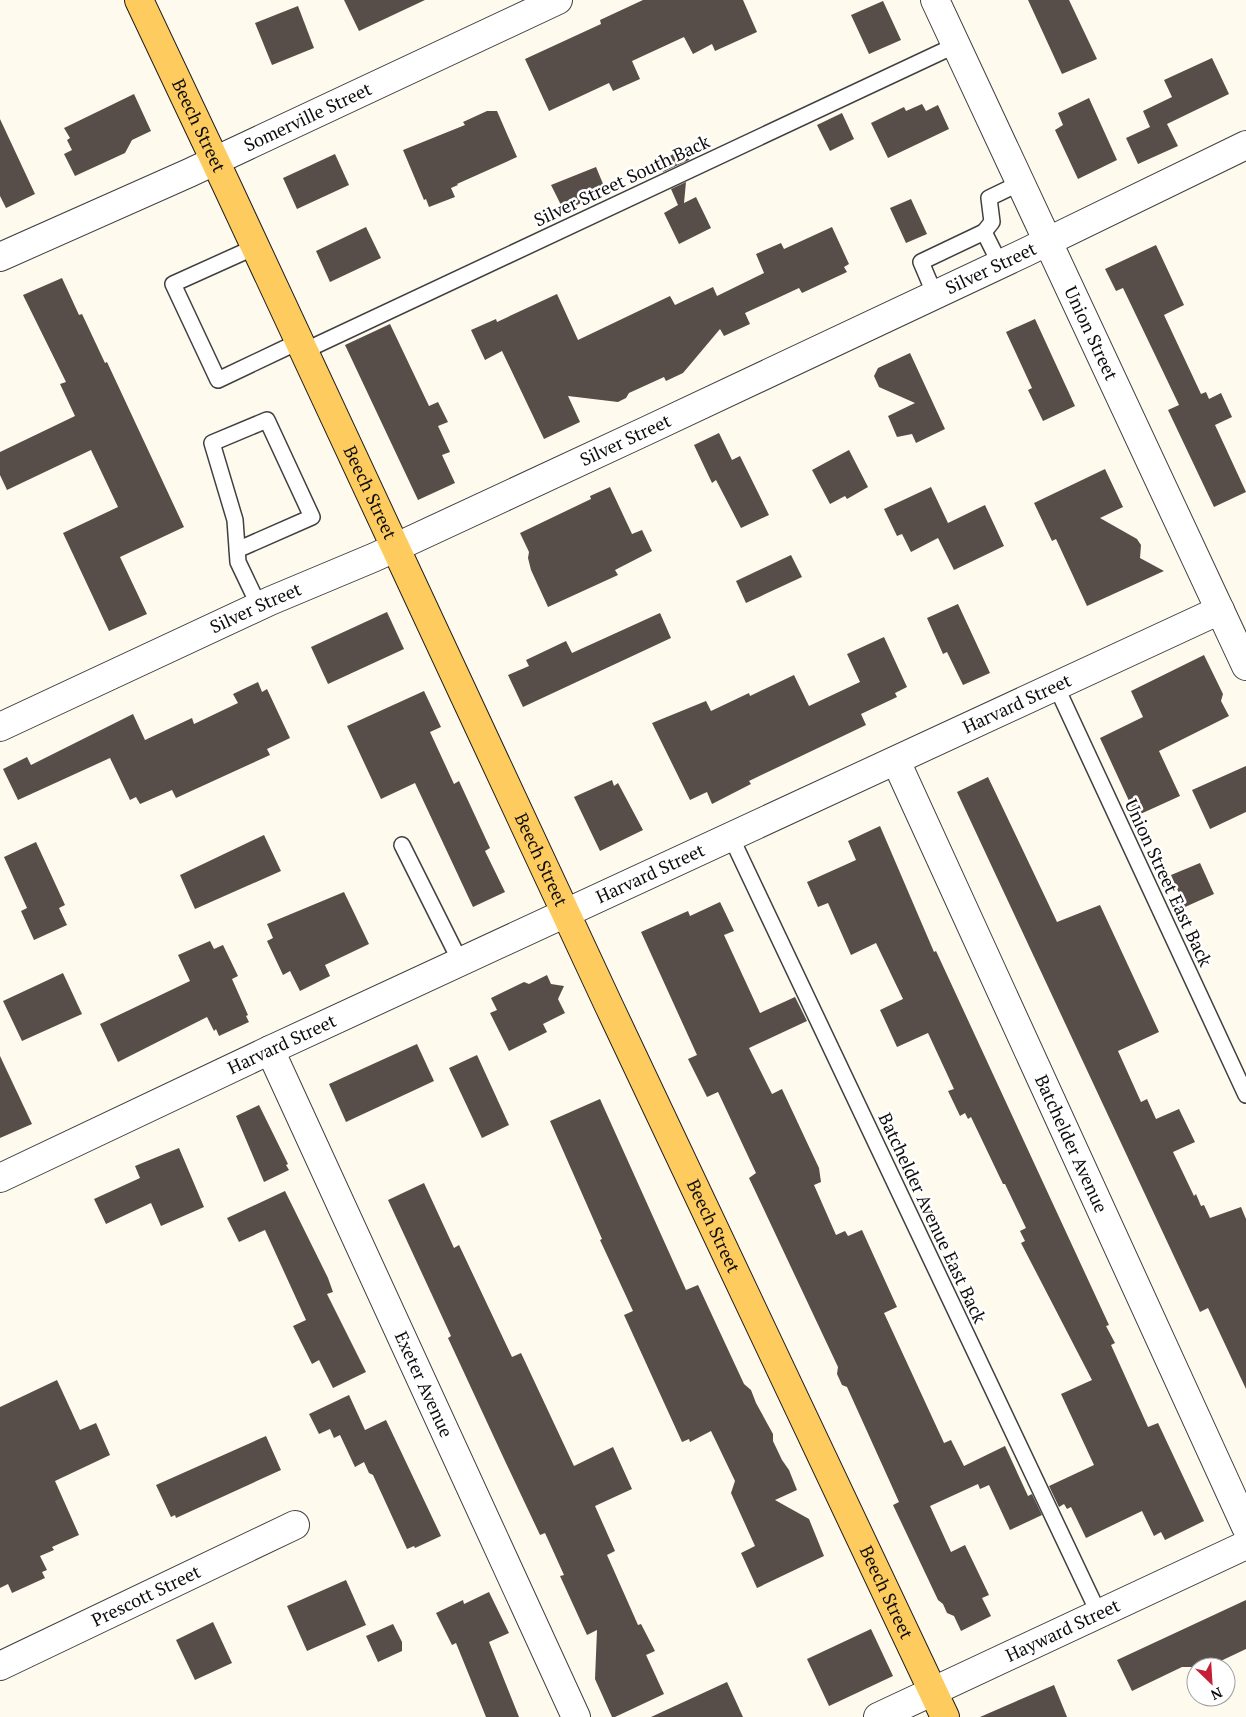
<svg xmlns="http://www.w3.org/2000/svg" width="1246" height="1717" font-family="'PT Serif',serif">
<rect width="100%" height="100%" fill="#fffaee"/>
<g fill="#574d49">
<polygon points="344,0 425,0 359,31"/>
<polygon points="643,0 743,0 757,32 715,51 712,44 693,54 684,37 632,61 640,79 613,91 609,83 549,111 525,59 601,24 600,20"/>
<polygon points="1028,0 1069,0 1097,59 1062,74"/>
<polygon points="883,1 901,40 869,54 851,15"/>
<polygon points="298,6 314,48 272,65 255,23"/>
<polygon points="1212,58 1229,94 1167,124 1178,146 1138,164 1126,138 1150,127 1143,111 1172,97 1164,80"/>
<polygon points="134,94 151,131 132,140 125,153 75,176 64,154 72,150 67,140 70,138 64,128"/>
<polygon points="1089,98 1117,160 1078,179 1055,130 1063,125 1058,113"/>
<polygon points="922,104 926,111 938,105 949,129 888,158 871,123 904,107 906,111"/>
<polygon points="487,111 497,111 517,157 457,184 458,185 451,188 455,197 429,207 426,199 424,200 403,150 465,125 463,122"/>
<polygon points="842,113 854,139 830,151 817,125"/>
<polygon points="0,119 35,194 6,208 0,196"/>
<polygon points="691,145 689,160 663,172 658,162"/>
<polygon points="335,154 349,185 297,209 283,178"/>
<polygon points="596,167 606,191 564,211 551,185"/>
<polygon points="686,182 684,203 696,197 711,228 679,244 664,213 678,205 671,189"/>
<polygon points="911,199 927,234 906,243 890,208"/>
<polygon points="366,227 381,258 330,282 316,251"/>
<polygon points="832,227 849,264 844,267 847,272 802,293 799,288 745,313 750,324 724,336 720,329 683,373 666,381 664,377 629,393 626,398 618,402 568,396 580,422 544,439 502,351 485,360 471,330 496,319 497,322 557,294 578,340 670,296 675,305 713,287 717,296 764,273 756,254 781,243 784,249"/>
<polygon points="1156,245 1184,305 1164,315 1201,394 1206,392 1209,399 1221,393 1232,417 1215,425 1246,492 1214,507 1168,410 1179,405 1123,288 1116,291 1105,269"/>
<polygon points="62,278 79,315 82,314 105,363 107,362 184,527 120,557 147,614 109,631 63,533 118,507 91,450 7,490 0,475 0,452 75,416 60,384 66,382 23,295"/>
<polygon points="1035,319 1075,406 1043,421 1028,390 1032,388 1006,332"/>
<polygon points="390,324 429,406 438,402 448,422 438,426 450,452 442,455 455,483 418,500 345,345"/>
<polygon points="910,353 945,429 916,443 912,434 897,437 888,416 915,403 879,387 874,376 878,368"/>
<polygon points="719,433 732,460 740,456 769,515 741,528 716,480 712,483 694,445"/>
<polygon points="849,450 868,487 847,499 845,496 830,504 812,470"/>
<polygon points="1105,469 1123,507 1100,518 1137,539 1141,545 1140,558 1164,571 1087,606 1056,539 1052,541 1034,503"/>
<polygon points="610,487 632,534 642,530 652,551 615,570 618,575 548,607 531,570 528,558 529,552 520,533 591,499 590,496"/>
<polygon points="931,487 948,523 985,505 1004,546 954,570 938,538 911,552 902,534 897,536 884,509"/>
<polygon points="791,555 802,577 746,603 736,581"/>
<polygon points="958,604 990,673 963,685 947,652 943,654 927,618"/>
<polygon points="387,612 404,649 328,684 311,647"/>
<polygon points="660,613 671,638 523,707 508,675 529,666 526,660 566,641 572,653"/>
<polygon points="884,637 907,687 895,693 897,697 861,714 866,725 749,781 751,784 712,804 707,792 690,800 652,723 706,701 711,711 749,693 750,696 794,675 809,706 860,682 847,654"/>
<polygon points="1204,655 1223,694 1221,701 1229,716 1159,751 1180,796 1136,816 1100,738 1143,717 1131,691"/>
<polygon points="258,682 262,692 267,689 290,738 267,749 270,755 176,798 172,790 140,804 136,797 130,800 110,758 18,800 3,769 27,757 31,765 133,714 145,740 192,718 194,724 238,703 233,694"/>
<polygon points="424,691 441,727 430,732 454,784 459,781 490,848 485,851 505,892 473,907 415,783 381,799 347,726"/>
<polygon points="1246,766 1246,812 1210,829 1192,790"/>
<polygon points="988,777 1057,922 1100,905 1159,1032 1118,1051 1141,1102 1147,1099 1156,1119 1179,1109 1195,1142 1173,1152 1194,1196 1196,1194 1201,1206 1204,1205 1210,1218 1241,1207 1246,1219 1246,1389 1208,1308 1200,1312 957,792"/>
<polygon points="612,780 614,786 618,783 643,830 600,851 574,797"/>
<polygon points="880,826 934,952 936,951 1109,1325 1106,1326 1115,1343 1111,1345 1148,1427 1158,1423 1204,1521 1165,1540 1161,1532 1154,1536 1142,1511 1086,1538 1071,1507 1067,1509 1064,1504 1059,1507 1049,1486 1094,1465 1061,1394 1092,1380 1021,1243 1025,1241 1020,1231 1026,1228 1005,1184 1003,1184 971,1117 968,1119 965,1113 960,1116 948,1091 954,1089 928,1033 897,1047 880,1010 903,999 876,943 851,955 828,903 818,907 807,882 856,860 848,841"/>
<polygon points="264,835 281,871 195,909 180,875"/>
<polygon points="36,842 65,905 59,908 67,925 34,940 21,911 27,908 4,857"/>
<polygon points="1200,863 1214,894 1185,907 1171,875"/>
<polygon points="344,892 369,944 325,965 330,976 300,991 290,971 283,975 267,941 273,938 267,924"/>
<polygon points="720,902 734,931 724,935 760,1013 795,997 807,1021 749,1048 772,1094 782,1089 811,1151 819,1168 821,1182 814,1185 836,1235 845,1231 848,1236 862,1230 897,1307 884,1313 944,1443 951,1440 964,1466 1005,1446 1028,1496 1032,1494 1042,1515 1010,1530 989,1485 980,1489 978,1484 930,1506 951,1552 965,1545 989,1595 982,1598 991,1616 961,1631 954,1616 947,1613 943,1604 938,1600 893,1505 899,1502 847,1387 842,1385 837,1374 838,1367 749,1178 756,1173 718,1092 707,1097 688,1059 697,1055 641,932 688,911 690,916"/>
<polygon points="210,941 214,949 223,945 238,976 232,979 248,1015 246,1016 249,1022 219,1036 216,1029 214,1031 207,1017 118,1062 100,1024 190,981 178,955"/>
<polygon points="63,973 82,1014 22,1041 3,1001"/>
<polygon points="547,975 551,984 564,986 558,999 565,1013 543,1024 547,1032 509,1051 490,1013 497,1010 491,998 524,982 529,984"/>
<polygon points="417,1044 434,1081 346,1122 329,1084"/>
<polygon points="477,1055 509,1125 482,1138 449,1068"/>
<polygon points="0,1056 32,1124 0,1138"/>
<polygon points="600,1099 686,1290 698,1285 744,1384 751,1390 756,1403 773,1434 773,1441 782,1460 789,1470 797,1490 775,1500 809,1519 824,1556 757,1588 741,1553 755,1546 731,1493 735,1481 711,1431 690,1442 689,1439 682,1442 624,1315 633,1311 600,1240 602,1239 550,1121"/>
<polygon points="259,1105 288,1164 286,1165 289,1170 264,1182 236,1116"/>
<polygon points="179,1148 204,1207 161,1226 151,1203 106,1224 94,1199 140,1178 135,1166"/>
<polygon points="424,1183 454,1248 459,1245 512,1357 521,1353 574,1466 613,1447 632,1489 595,1506 615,1551 607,1555 638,1625 641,1624 655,1651 646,1655 664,1694 615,1717 612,1717 595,1679 597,1630 587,1635 560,1576 564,1575 545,1533 540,1535 505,1461 448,1338 451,1336 388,1200"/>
<polygon points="285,1191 328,1278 333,1292 327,1294 366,1372 333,1388 319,1360 312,1364 293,1326 306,1320 265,1230 239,1242 227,1218"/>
<polygon points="57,1380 80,1430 96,1423 110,1455 55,1481 79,1535 52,1547 54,1550 40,1556 47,1570 42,1572 45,1578 12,1593 8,1584 0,1588 0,1407"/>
<polygon points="349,1395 365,1430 386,1420 441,1536 415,1548 414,1546 407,1549 373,1475 369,1473 364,1462 355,1467 340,1435 334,1438 330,1429 319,1434 309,1414"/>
<polygon points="266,1436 281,1470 176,1518 175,1515 171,1517 156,1485"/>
<polygon points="346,1580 366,1625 307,1651 287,1606"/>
<polygon points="489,1592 509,1633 489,1642 519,1717 486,1717 456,1643 452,1645 436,1613 463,1600 464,1604"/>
<polygon points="1246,1600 1246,1649 1208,1667 1182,1667 1132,1691 1117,1660"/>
<polygon points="213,1622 232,1663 195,1680 176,1640"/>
<polygon points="393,1624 402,1642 402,1651 378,1662 366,1636"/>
<polygon points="871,1629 893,1676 829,1706 807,1659"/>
<polygon points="727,1682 743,1717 651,1717"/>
<polygon points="1054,1685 1067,1717 980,1717 1019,1700"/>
</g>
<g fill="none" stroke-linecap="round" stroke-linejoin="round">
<defs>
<g id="lane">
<polyline points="984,232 992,222 989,198 1020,183"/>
<polyline points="255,247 173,284 218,380 300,341"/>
<polyline points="935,295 921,262 984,232 1000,264"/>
<polyline points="304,351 956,45"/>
<polyline points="237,550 312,517 267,420 212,443 235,520 238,562 259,606"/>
<polyline points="1056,686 1246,1095"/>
<polyline points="731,837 1099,1614"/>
<polyline points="402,845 461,963"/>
</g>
<g id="street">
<path id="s1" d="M935,0L1246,666"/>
<path id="s2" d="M0,257L189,173L558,0"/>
<path id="s3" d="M0,727L270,601L375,557L648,430L1024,253L1246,145"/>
<path id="s4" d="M896,761L1246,1527"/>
<path id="s5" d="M270,1050L576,1717"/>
<path id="s6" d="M0,1178L270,1050L1220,610"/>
<path id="s7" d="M0,1666L295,1525"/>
<path id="s8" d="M878,1717L1246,1545"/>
</g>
<g id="primary">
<path id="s9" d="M139,0L226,184L609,1006L945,1717"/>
</g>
</defs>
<use href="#lane" stroke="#404040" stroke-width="18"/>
<use href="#street" stroke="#404040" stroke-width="30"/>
<use href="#primary" stroke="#1e1e1e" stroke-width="30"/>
<use href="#lane" stroke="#fff" stroke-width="15"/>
<use href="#street" stroke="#fff" stroke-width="28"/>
<use href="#primary" stroke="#fecb5f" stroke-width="28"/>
</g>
<g text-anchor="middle" stroke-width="5" stroke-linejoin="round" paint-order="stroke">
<g font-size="18" fill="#0d0d0d" stroke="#fff">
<text dy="6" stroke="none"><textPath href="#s2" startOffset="338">Somerville Street</textPath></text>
<text dy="6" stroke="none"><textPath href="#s9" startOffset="139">Beech Street</textPath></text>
<text transform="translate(622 181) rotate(-25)" y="6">Silver Street South Back</text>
<text dy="6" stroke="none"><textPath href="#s3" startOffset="1092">Silver Street</textPath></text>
<text dy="6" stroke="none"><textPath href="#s1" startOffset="368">Union Street</textPath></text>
<text dy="6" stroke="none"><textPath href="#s3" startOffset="688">Silver Street</textPath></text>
<text dy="6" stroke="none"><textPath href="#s9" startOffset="544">Beech Street</textPath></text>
<text dy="6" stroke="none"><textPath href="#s3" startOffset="282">Silver Street</textPath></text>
<text dy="6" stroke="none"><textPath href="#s6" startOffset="1122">Harvard Street</textPath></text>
<text dy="6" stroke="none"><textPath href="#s9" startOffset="949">Beech Street</textPath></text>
<text dy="6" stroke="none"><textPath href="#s6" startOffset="718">Harvard Street</textPath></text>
<text transform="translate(1168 883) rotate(65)" y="6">Union Street East Back</text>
<text dy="6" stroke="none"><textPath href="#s6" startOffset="312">Harvard Street</textPath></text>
<text dy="6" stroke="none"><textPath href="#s4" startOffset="421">Batchelder Avenue</textPath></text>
<text transform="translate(932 1218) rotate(65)" y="6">Batchelder Avenue East Back</text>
<text dy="6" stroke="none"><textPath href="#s9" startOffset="1354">Beech Street</textPath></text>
<text dy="6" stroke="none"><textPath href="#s5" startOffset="368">Exeter Avenue</textPath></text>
<text dy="6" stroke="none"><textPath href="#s9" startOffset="1759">Beech Street</textPath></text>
<text dy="6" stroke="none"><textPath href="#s7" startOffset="162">Prescott Street</textPath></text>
<text dy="6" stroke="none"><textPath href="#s8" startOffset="204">Hayward Street</textPath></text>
</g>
</g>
<g transform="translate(1211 1682) rotate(155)"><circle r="24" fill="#ffffff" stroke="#9e9e9e"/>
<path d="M0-4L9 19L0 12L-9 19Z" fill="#c41f34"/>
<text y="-8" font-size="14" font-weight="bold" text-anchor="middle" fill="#0d0d0d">N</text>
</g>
</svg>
